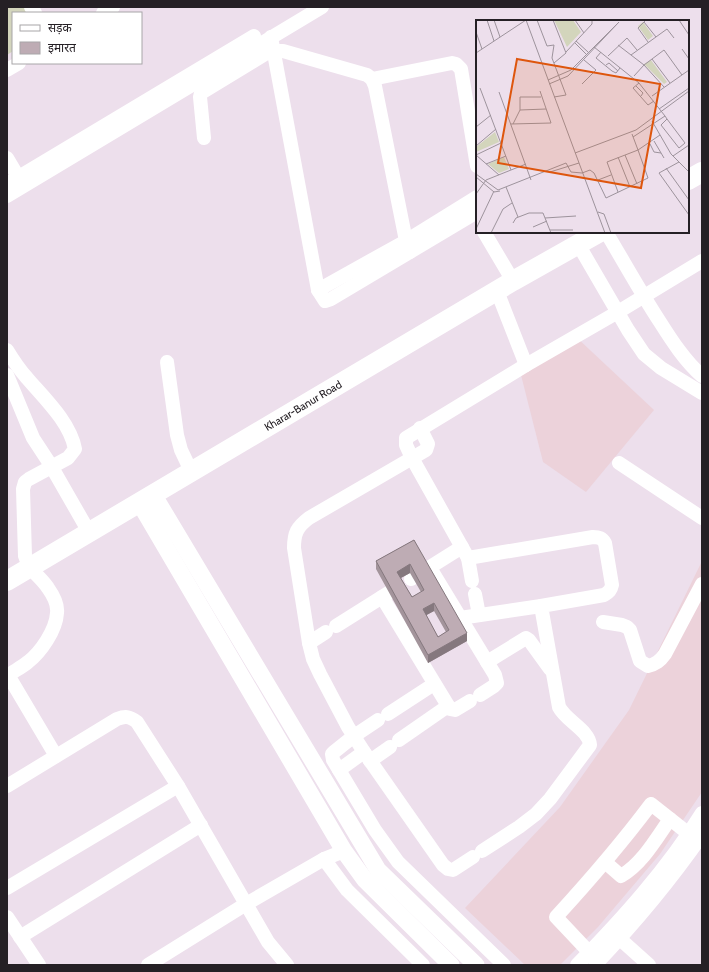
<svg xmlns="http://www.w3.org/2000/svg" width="709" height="972" font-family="Cabin,'Noto Sans Devanagari',sans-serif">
<rect width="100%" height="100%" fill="#eddfec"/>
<g fill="#ecd2da">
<polygon points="575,336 654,410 586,492 543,462 521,375"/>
<polygon points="702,561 702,792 660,854 598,927 560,965 525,965 465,908 560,807 629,710"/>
</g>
<polygon fill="#d3d5bc" points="7,7 27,7 30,13 13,13 13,51 7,55"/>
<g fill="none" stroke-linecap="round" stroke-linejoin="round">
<g stroke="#fff" stroke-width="14">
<polyline points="31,7 35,13"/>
<polyline points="103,13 113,7"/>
<polyline points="271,37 318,290 325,301 331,299 477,212"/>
<polyline points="7,70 19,63"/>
<polyline points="372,79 452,63 456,64 461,69 477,166"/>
<polyline points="204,138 200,97 201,93 265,54 274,51 283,51 367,75 372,79 375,86 406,241 410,252"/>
<polyline points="7,158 23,185"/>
<polyline points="7,184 254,36"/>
<polyline points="7,196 322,7"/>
<polyline points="484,232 513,281"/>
<path d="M606,232C624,262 641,293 660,322C672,341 685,361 702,376"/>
<polyline points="578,244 628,330 644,354 661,368 702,393"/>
<polyline points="318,290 406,241 477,197"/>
<polyline points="497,291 526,365"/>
<path d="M7,350C13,360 19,369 27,378C44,398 70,422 75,449L68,458L29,479L25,482L23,489L25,556C29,571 40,576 48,588C53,595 58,605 57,613C56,630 41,652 28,662C22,667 14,671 7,676"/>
<polyline points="167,362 177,435 181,450 191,471"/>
<polyline points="7,375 33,438 50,464 89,532"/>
<path d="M420,428L428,444L426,450L309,518C297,527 294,533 294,548L309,643L313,659L320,674L348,727L364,752L443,865L448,869L453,870L473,857"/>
<polyline points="619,463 702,518"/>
<polyline points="468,558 472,581"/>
<polyline points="430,568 495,675 497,683 494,686 480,695"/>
<polyline points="411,579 462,547"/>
<polyline points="475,594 479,615"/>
<polyline points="382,597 450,709 455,710 470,701"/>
<polyline points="460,618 541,606"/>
<path d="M603,622L622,625L627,627L630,630L640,661L648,666C656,664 660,661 665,654L702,584"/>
<polyline points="336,626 390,592"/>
<polyline points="309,643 326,632"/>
<polyline points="487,662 526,638 529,640 550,669"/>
<polyline points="8,675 56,756"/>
<polyline points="388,714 434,684"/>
<polyline points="378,720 354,736 334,752 332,754 333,760 375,830 398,862 504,965"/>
<polyline points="399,740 448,706"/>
<polyline points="370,761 390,747"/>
<polyline points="339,770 364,752"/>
<path d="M7,786L117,719C125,716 129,716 137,722L178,786L246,904L148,965"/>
<path d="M482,851L519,827L536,814L550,799L590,745C589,730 566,721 559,707L541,606L604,595C609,592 611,590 612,585L605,543C602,538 599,537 593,537L468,558L412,458L406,445V438L526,365L618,312L702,261"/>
<polyline points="324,859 347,890 423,965"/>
<path d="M605,862L621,876C642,864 656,839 670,819"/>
<polyline points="7,888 178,786"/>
<polyline points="7,917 39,965"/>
<polyline points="20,937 201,825"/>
<polyline points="620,939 649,965"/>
<path d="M589,952L556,917C589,881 621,844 651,804L689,834"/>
<polyline points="287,965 268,942 246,904 324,859 344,851"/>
<path d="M577,965C623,918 667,869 702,813"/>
<path d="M595,965C634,924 670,881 702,835"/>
</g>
<g stroke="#fff" stroke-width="17">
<polyline points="153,494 378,870 476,965"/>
<polyline points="139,502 344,851 365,880 451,965"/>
</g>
<g stroke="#fff" stroke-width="20">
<polyline points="688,180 702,172"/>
<path id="s1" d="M7,581L513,281L600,232"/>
</g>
</g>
<path fill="#a3949b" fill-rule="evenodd" d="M414,540L467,641L428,663L376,569V561ZM410,573L421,592L412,597L401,578ZM434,611L446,632L438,637L426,615Z"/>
<g fill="#85787e">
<polygon points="410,564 410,573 397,580 397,572"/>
<polygon points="434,603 434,611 423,617 423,609"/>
<polygon points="467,633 467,641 428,663 428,655"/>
</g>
<path fill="#beacb4" stroke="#85787e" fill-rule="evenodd" d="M414,540L467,633L428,655L376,561ZM410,564L424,590L412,597L397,572ZM434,603L449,630L438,637L423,609Z"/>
<g text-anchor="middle" stroke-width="4" stroke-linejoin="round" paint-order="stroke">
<g font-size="11" fill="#252025" stroke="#fff">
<text dy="4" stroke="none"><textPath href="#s1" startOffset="344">Kharar-Banur Road</textPath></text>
</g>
</g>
<g transform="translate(476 20)">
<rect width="213" height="213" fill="#eddfec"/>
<path d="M78,0H97L105,12L91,27ZM167,2L177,16L172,20L162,6ZM175,40L191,62L188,64L168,44ZM19,112L23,122L0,132V127ZM28,137L33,149L23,153L12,144Z" fill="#d3d5bc"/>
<path fill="none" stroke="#9d939c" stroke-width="1" d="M11,0L18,21M18,0L24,17M50,0L129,213M61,0L71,26L78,25L76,38L90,75L78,77M77,0L90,33L78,43M99,0L108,13M170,0L162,8L172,22M203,0L213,15M168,2L180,17M0,12L6,29M100,21L112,32M99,23L110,34M142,25L168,45L188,67M118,27L163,63L189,96L157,117M206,29L213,39M90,32L116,4V0M125,32L120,38L136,51L140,53L144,48M0,33L50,0M155,35L191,9L198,18M132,36L151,18L161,30M176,39L194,63M130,45L133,43L142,51M158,56L168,45L188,30L206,55M72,60L95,50L143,2L92,56L73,64M163,63L157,68L172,85L178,81M106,64L120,50L108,40M160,66L167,73L165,76M4,68L35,150M23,72L55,160M176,76L213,50M183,89L213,68M44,90V77H65M189,96L191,99L209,123L203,128L185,105L191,99M176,101L195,134L213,152M35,104L75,103L64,71M37,104L44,90L70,89M0,107L15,95M156,114L162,130L184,115M178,121L188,138M174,124L178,132L185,133M0,126L20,109M99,133L160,110L213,71M149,135L161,164M197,136L213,125M142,137L154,167M203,142L183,153L213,195M10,144L30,136M190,148L213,180M74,152L103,143M0,154L22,170L90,143L95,152L106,153L114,150L118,153L130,178L172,158L162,130L131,142L142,172M23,155L0,135L25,123M0,157L18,172L24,171M122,160L135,155M30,167L42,197M0,174L10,160L50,144M122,192L128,194L135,213M69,198L100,196M37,203L40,198L53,193H67L75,213M57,207L71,201M0,209L18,171M74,210H97M15,213L27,189L36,183"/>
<path fill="#de560d" fill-opacity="0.15" stroke="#de560d" stroke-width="2" d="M41,39L184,64L165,168L22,143Z"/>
<rect width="213" height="213" fill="none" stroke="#252025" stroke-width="2"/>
</g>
<rect width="709" height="972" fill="none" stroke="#252025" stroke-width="16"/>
<rect x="12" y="12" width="130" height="52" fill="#ffffff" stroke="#a8a6a8"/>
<rect x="20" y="25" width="20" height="6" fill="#ffffff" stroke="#a8a6a8"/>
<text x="48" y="32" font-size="12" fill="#252025">सड़क</text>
<rect x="20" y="42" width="20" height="12" fill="#beacb4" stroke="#a8a6a8"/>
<text x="48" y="52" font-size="12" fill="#252025">इमारत</text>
</svg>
